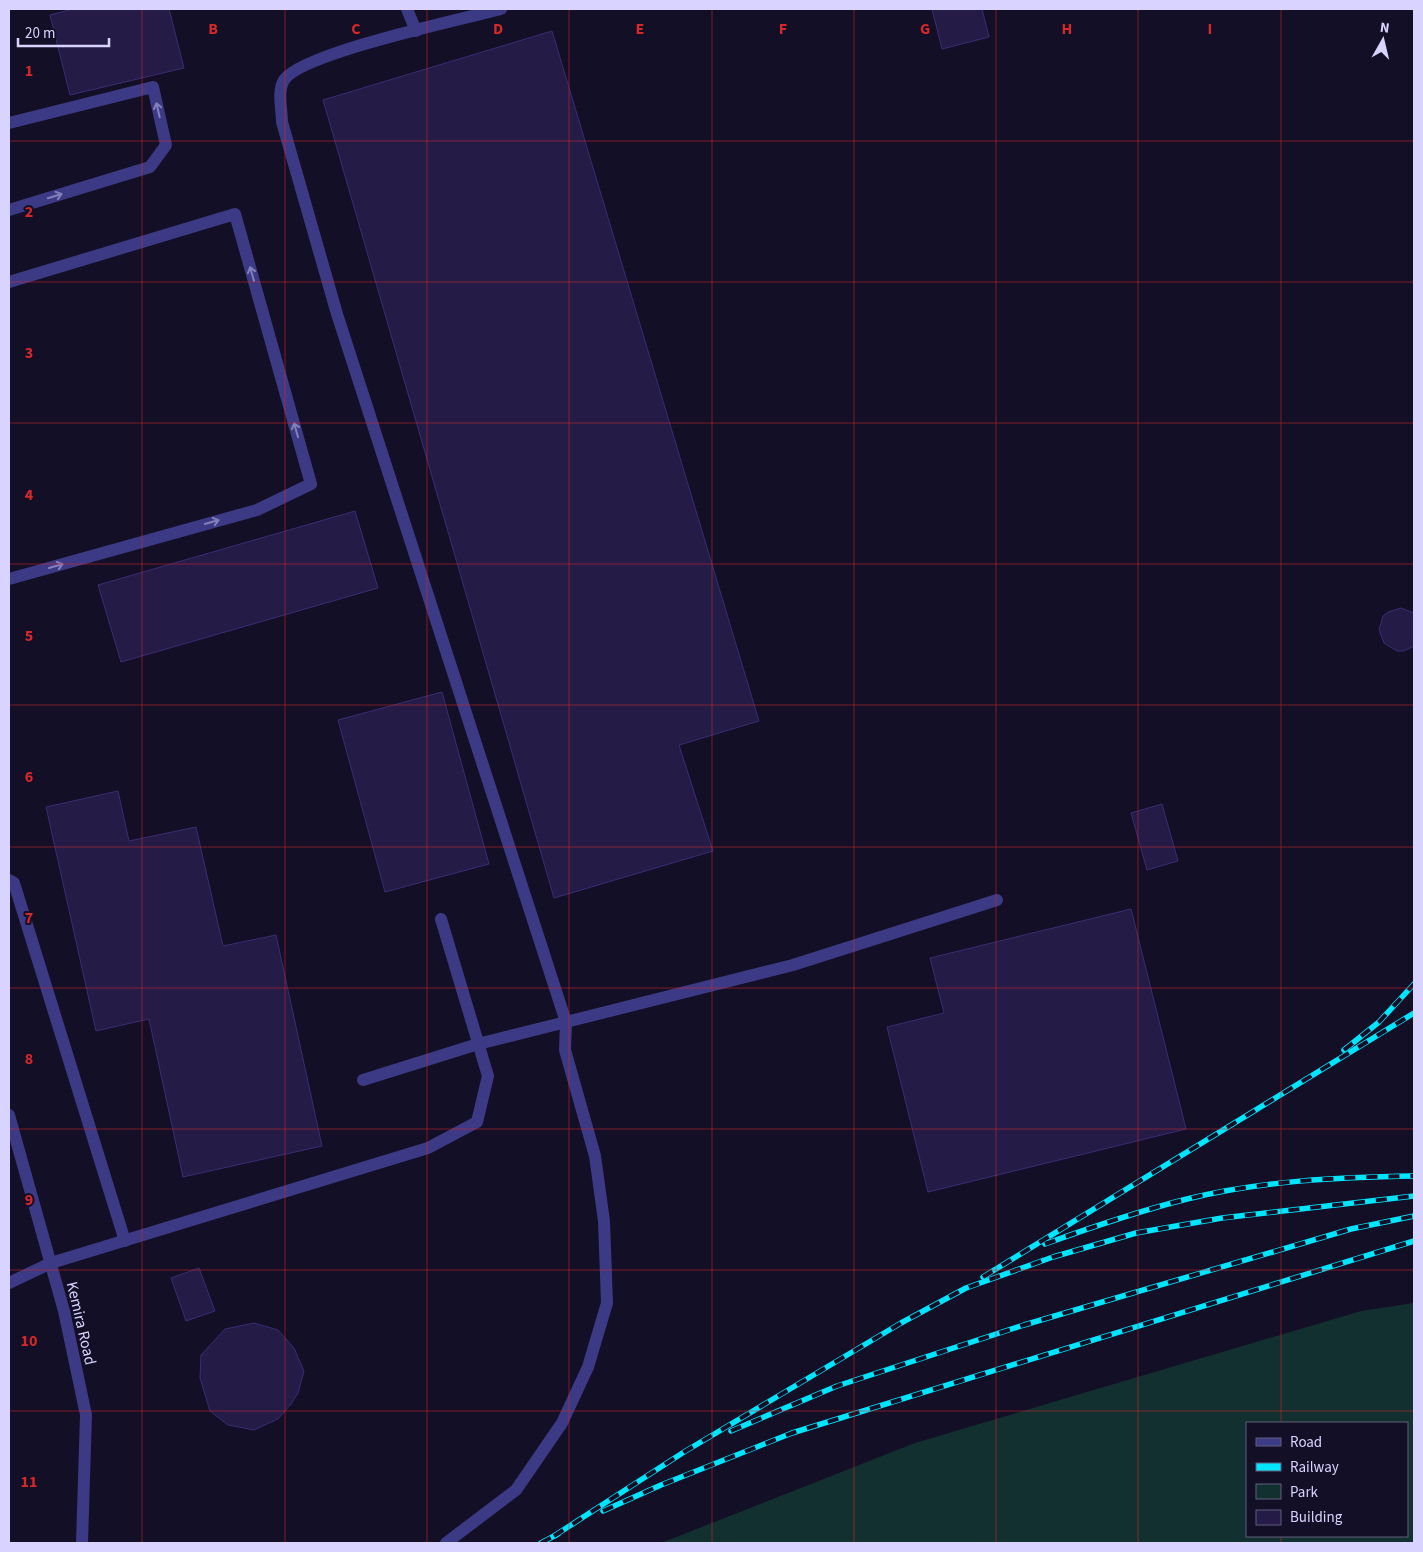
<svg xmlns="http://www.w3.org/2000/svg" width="1423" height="1552" font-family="'Source Sans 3',sans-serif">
<rect width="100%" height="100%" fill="#130f26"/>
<path fill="#12302f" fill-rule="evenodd" d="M1414,1303V1543H661L915,1443L1361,1311ZM1247,1423H1407V1536H1247Z"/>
<g fill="#241b47" stroke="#3b2d73">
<polygon points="73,9 169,9 184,68 70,95 50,15"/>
<polygon points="932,9 982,9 989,37 942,49"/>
<polygon points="552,31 759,721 679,745 713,851 554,898 323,100"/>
<polygon points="355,511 378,588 121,662 98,585"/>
<polygon points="1401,608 1414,613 1414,646 1404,651 1397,651 1384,643 1379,630 1383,616 1388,612"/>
<polygon points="442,692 489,864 385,892 338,720"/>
<polygon points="118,791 129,841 196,827 223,946 276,935 322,1146 183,1177 149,1019 96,1031 46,807"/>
<polygon points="1162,804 1178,861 1147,870 1131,813"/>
<polygon points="1131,909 1186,1129 928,1192 887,1027 944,1013 930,958"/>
<polygon points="199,1268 215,1311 186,1321 171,1278"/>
<polygon points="254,1323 278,1330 294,1348 304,1371 298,1393 291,1404 278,1419 254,1430 228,1425 210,1411 200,1378 201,1355 225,1329"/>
</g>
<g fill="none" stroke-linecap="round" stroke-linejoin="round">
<g stroke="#3d3a85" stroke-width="12">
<polyline points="407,9 416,31"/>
<polyline points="9,123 153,87 166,145 150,167 9,210"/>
<polyline points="9,282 235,214 311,484 257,510 9,579"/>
<polyline points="9,880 14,883 125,1241"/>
<path d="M363,1080L478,1044L566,1022L337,314L282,122C282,110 277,91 284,80C302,53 463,19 501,9"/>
<polyline points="9,1115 64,1311 86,1415 82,1543"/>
<polyline points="9,1283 51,1263 428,1148 477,1122 488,1076 441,919"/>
<polyline points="446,1543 516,1490 562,1423 588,1367 607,1303 604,1221 595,1156 565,1050 566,1022 793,965 997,900"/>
</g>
<defs>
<g id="rail">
<polyline points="1344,1050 1379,1022 1414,984"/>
<path d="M1045,1244C1092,1227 1139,1211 1187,1199C1260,1181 1339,1177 1414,1176"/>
<polyline points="983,1277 1414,1013"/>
<polyline points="731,1431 837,1386 1024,1325 1351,1229 1414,1216"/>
<polyline points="603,1511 661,1485 792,1433 1414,1241"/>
<polyline points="554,1536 684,1452 901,1323 966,1288 1053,1257 1136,1233 1222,1218 1414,1196"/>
<polyline points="541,1543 558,1534"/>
</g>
</defs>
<use href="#rail" stroke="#00e5ff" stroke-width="5.5"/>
<use href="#rail" stroke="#130f26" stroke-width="4" stroke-dasharray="11" stroke-linecap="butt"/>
</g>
<defs><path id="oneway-shaft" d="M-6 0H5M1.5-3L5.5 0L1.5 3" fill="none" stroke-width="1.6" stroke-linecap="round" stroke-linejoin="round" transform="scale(1.25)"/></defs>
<g stroke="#837fbc">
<use href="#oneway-shaft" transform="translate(158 110) rotate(-103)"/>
<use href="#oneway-shaft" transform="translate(55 196) rotate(-17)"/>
<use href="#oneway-shaft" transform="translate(252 274) rotate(-106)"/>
<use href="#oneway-shaft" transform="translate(296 430) rotate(-106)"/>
<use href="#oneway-shaft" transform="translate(212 522) rotate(-16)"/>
<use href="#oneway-shaft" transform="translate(56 566) rotate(-16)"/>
</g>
<path fill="none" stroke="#d62828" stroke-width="1" stroke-opacity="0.55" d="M142,9V1543M285,9V1543M427,9V1543M569,9V1543M712,9V1543M854,9V1543M996,9V1543M1138,9V1543M1281,9V1423M9,141H1414M9,282H1414M9,423H1414M9,564H1414M9,705H1414M9,847H1414M9,988H1414M9,1129H1414M9,1270H1414M9,1411H1414M1281,1536V1543"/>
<g text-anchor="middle" stroke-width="4" stroke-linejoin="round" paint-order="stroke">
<g font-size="16" fill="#d9d4ff" stroke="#130f26">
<text transform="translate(82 1323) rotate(77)" y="6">Kemira Road</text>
</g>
</g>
<g font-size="16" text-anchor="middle" font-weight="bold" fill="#d62828" stroke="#130f26" stroke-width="4" stroke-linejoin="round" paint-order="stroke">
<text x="213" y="34">B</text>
<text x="356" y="34">C</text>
<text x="498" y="34">D</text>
<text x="640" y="34">E</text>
<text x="783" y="34">F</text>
<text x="925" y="34">G</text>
<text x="1067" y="34">H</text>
<text x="1210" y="34">I</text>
<text x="29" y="76">1</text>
<text x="29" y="217">2</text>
<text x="29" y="358">3</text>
<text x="29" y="500">4</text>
<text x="29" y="641">5</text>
<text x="29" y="782">6</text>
<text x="29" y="923">7</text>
<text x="29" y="1064">8</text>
<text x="29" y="1205">9</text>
<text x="29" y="1346">10</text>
<text x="29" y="1487">11</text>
</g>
<rect width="1423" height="1552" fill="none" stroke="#d9d4ff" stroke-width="20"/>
<rect x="1246" y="1422" width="162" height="115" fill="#130f26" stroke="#625e7d"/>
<rect x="1256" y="1438" width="25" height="8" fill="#3d3a85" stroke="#625e7d"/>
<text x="1290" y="1447" font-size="15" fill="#d9d4ff">Road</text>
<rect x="1256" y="1463" width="25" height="8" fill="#00e5ff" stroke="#625e7d"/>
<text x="1290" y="1472" font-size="15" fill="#d9d4ff">Railway</text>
<rect x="1256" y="1484" width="25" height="15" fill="#12302f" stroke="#625e7d"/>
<text x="1290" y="1497" font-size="15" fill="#d9d4ff">Park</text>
<rect x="1256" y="1510" width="25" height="15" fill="#241b47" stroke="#625e7d"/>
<text x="1290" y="1522" font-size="15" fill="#d9d4ff">Building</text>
<g transform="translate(1383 40) rotate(8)" stroke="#130f26" stroke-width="4" paint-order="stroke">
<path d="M0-4L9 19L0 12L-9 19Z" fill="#d9d4ff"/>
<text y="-8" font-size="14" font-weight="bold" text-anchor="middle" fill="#d9d4ff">N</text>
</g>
<path d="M18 38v8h91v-8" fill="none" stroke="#d9d4ff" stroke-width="2.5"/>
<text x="25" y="38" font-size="15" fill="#d9d4ff" stroke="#130f26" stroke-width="4" paint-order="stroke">20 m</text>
</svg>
